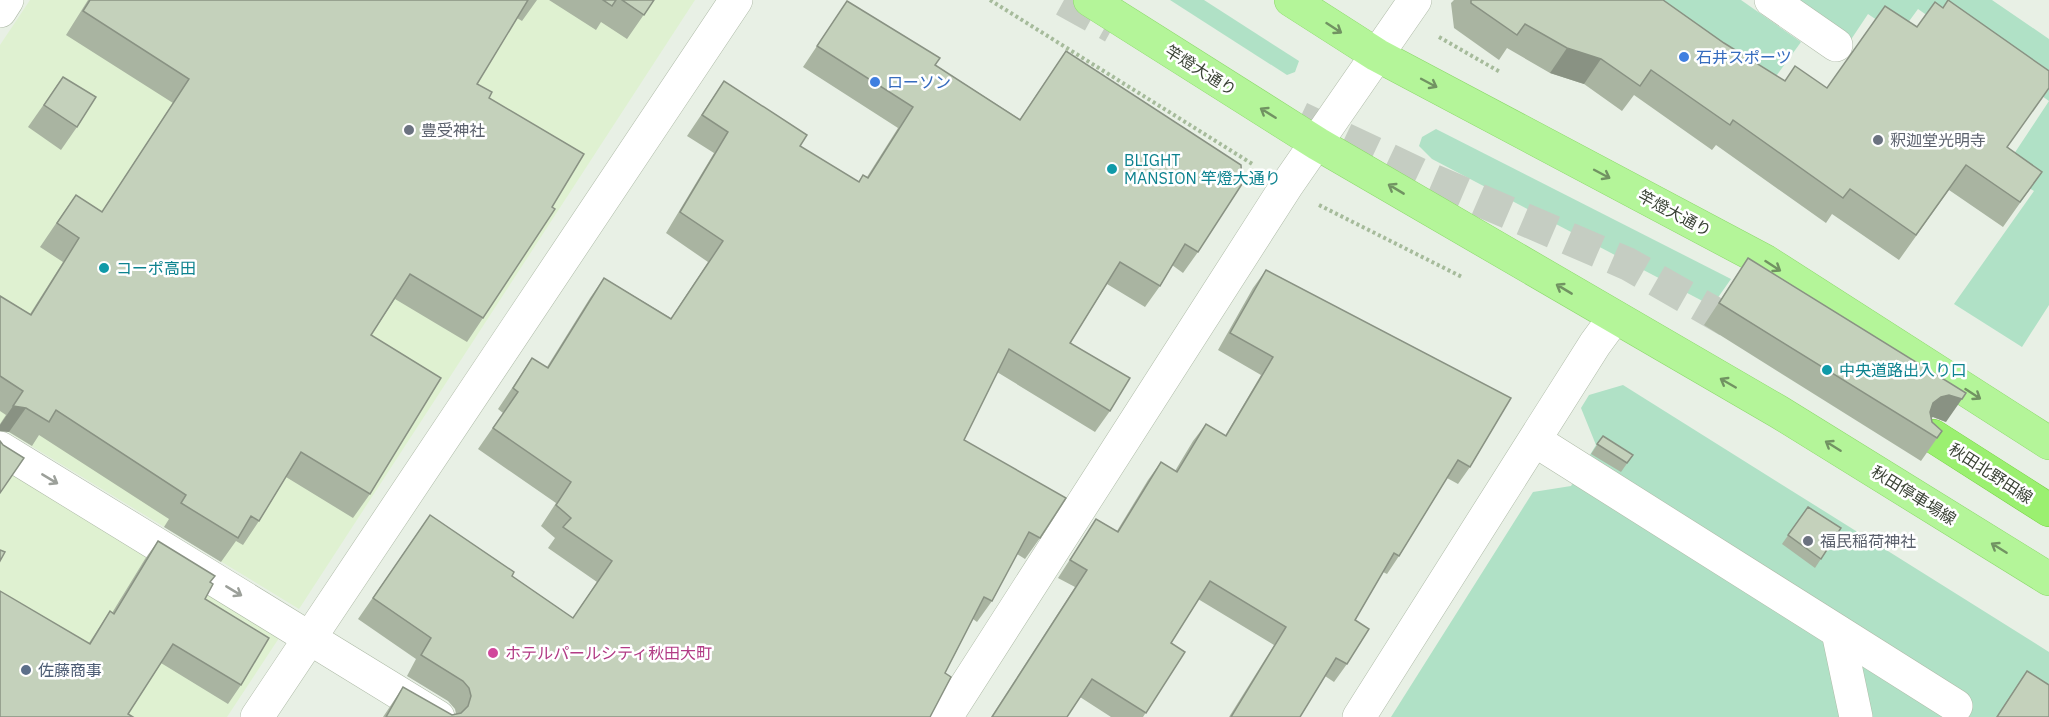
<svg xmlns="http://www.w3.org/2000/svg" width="2049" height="717" font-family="'IBM Plex Sans','Noto Sans JP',sans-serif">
<rect width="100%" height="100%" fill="#e8f0e5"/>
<g fill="#dff1d1">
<polygon points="30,0 695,0 299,609 0,427 0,45"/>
<polygon points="0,462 283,632 227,717 0,717"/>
</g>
<g fill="#b0e1c6">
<polygon points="1170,0 1204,0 1299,61 1295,72 1287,75"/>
<polygon points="1647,0 1741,0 1801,42 1766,90"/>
<polygon points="1786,0 1992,0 2049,39 2049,305 2022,347 1954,304 2034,191 2002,172 2049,101 1918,9 1899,35 1868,14 1848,44"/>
<polygon points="1436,129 1731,279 1712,306 1432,159 1419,146 1422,137"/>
<polygon points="1623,385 2049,652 2049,717 1391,717 1533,492 1571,486 1596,445 1581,408 1589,395"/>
</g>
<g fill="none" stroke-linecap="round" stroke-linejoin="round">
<g stroke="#c5cdc2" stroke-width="33" stroke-dasharray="33 16" stroke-linecap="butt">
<polyline points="1064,0 1113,27"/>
<polyline points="1300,118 1423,176 1628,264 1751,334"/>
</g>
<defs>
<g id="minor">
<polyline points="1771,0 1836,45"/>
<polyline points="0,11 7,0"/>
<polyline points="1536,441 1956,706"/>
<polyline points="0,448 438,717"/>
<polyline points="1838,632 1856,717"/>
<polyline points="257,717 736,0"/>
<polyline points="946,717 1287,185 1415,0"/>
<polyline points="1359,717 1595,344 1614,318"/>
</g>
<g id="major">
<polyline points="1090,0 1318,144 1779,412 2049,579"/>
<polyline points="1291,0 1377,55 1765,261 2049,443"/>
</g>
<polyline id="highway" points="1933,436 2049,510"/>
</defs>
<use href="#minor" stroke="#afbba8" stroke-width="34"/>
<use href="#major" stroke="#8cd86b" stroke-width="34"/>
<use href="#highway" stroke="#75ce41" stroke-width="34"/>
<g stroke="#a6bb9b" stroke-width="4" stroke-dasharray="3 3" stroke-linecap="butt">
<polyline points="990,0 1254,165"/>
<polyline points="1439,37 1500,72"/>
<polyline points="1319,205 1462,277"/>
</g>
<use href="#minor" stroke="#fff" stroke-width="33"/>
<use href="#major" stroke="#b4f599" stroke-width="33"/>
<use href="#highway" stroke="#9bf070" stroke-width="33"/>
</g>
<g fill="#a9b4a1">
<polygon points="88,0 537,0 522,21 517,18 477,84 489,98 483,318 467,342 395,299 371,335 370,494 353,518 286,477 259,521 243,545 236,541 221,562 164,527 169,519 39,435 32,446 9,432 0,431 0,424 6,415 0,411 0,296 30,314 63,262 40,247 59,219 76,195 102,212 173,103 66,35"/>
<polygon points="549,0 654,0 627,39 601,22 596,30"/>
<polygon points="1454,0 1663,0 1724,43 1785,81 1827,88 2007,147 2042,172 2003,227 1949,190 1899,260 1832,214 1826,223 1716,145 1712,150 1634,95 1622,111 1584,84 1550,73 1507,48 1499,60 1454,28 1451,3"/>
<polygon points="847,1 935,65 1020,119 1066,51 1198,252 1183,273 1172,265 1160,286 1145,307 1107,284 1070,343 1110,411 1095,432 997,372 964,440 1040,538 1025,559 1017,554 992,601 977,622 973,619 945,673 930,717 383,717 403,687 452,715 456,714 455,709 448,701 407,676 416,659 358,619 430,515 512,576 573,618 597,582 548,548 555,538 541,526 556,503 478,449 503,413 498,409 532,358 547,367 590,298 604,278 671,318 708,262 666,233 714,153 687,136 724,81 800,146 858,182 863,175 867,177 898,128 803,67"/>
<polygon points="63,77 77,127 61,150 28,127"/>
<polygon points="1748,258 1946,422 1933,417 1931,418 1932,422 1942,431 1921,461 1704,325"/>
<polygon points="1266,270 1470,467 1458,484 1447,478 1399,556 1387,574 1383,572 1355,620 1347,664 1334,682 1325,676 1300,717 1229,717 1274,645 1198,599 1171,643 1185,652 1143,717 1111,717 1080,697 1067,717 991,717 1075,587 1058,578 1096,519 1117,531 1148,480 1161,462 1175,471 1193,441 1206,424 1225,436 1261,375 1218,350 1253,288"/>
<polygon points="1603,436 1633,455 1621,472 1591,454"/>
<polygon points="1808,507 1841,528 1815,568 1782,544"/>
<polygon points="158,541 210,582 205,599 241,685 228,704 161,663 128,714 0,717 89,643 110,611 112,613 145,559"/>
<polygon points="2027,671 2048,684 2049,684 2049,717 1996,717"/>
</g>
<g fill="#899283">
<polygon points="1567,48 1601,59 1584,84 1550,73"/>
<polygon points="1949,395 1962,399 1946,422 1933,417 1925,419 1933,403 1941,397"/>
<polygon points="13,406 26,408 9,432 0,431 0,425"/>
</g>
<g fill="#c4d1bb" stroke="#899283" stroke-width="1.5">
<polygon points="90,0 528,0 477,84 492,92 489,98 584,154 552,207 555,209 483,318 410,274 371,335 441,378 370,494 301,452 259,521 251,516 238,538 181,503 186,495 56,410 49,422 26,408 13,406 23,391 0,376 0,296 31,315 79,238 57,223 76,195 102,212 189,79 83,11"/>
<polygon points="603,0 616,0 612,6"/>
<polygon points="622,0 654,0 644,15"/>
<polygon points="1471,0 1663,0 1724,43 1785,81 1795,66 1827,88 1885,6 1917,27 1935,2 1943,8 1948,0 2049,71 2049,88 2007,147 2042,172 2020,202 1966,165 1916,235 1850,189 1843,198 1733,120 1730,125 1651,70 1640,86 1601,59 1567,48 1525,24 1517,35 1471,3"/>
<polygon points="847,1 940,58 935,65 1020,120 1066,51 1241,165 1242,184 1198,252 1185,244 1160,286 1120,262 1070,343 1130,378 1110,411 1009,349 964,440 1066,498 1040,538 1029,532 992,601 984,597 945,673 951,677 930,717 386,717 403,687 452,715 461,713 468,706 471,696 469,688 463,681 421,655 431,638 373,598 430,515 514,572 512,576 573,618 612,561 563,527 571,518 556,505 571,482 493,428 518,392 513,388 532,358 548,368 604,278 671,319 723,241 680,212 728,132 702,115 724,81 807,135 800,146 859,182 863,175 868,178 913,107 817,46"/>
<polygon points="63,77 96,97 77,127 44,105"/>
<polygon points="1748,258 1966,393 1962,399 1949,395 1941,397 1933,403 1930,412 1932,422 1942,431 1937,438 1719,303"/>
<polygon points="1266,270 1511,398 1470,467 1458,460 1399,556 1394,553 1355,620 1369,629 1347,664 1336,658 1300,717 1231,717 1286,627 1210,581 1171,643 1185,652 1146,713 1092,679 1067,717 992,717 1087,570 1070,560 1096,519 1118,532 1161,462 1177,472 1206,424 1226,436 1273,357 1230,333"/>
<polygon points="1603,436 1633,455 1627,463 1597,444"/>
<polygon points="0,441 3,445 24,458 0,493"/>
<polygon points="1808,507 1841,528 1821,559 1788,535"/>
<polygon points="158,541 215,576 210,582 213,584 205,599 269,638 241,685 173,644 128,714 133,717 0,717 0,591 90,644 110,611 114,614"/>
<polygon points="0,550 5,552 0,561"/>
<polygon points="2027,671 2049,685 2049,717 1997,717"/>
</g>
<defs><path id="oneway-shaft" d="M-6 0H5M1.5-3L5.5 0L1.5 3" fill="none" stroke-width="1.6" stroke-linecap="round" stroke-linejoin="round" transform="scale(1.5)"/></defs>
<g stroke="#719362">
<use href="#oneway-shaft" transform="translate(1334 28) rotate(33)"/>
<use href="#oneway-shaft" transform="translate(1429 83) rotate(28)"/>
<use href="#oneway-shaft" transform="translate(1268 113) rotate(-148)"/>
<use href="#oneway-shaft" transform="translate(1602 174) rotate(28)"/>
<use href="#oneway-shaft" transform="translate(1396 189) rotate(-149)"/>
<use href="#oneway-shaft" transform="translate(1773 266) rotate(33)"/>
<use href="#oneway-shaft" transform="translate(1564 289) rotate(-149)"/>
<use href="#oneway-shaft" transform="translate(1728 383) rotate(-150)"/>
<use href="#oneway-shaft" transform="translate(1973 394) rotate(33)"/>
<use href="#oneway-shaft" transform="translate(1833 446) rotate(-148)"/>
<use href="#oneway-shaft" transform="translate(1999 548) rotate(-148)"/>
</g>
<g stroke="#9ca09a">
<use href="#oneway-shaft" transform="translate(50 479) rotate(31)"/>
<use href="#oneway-shaft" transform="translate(234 591) rotate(31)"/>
</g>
<g fill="#3f7fe0" stroke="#fff" stroke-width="2">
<circle cx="1684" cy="57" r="6"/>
<circle cx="875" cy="82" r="6"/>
</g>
<g fill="#6b7280" stroke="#fff" stroke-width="2">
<circle cx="409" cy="130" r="6"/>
<circle cx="1878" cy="140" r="6"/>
<circle cx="1808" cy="541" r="6"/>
</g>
<g fill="#0f9aa8" stroke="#fff" stroke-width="2">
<circle cx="1112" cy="169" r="6"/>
<circle cx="104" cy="268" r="6"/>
<circle cx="1827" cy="370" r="6"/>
</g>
<circle fill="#d1479c" stroke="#fff" stroke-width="2" cx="493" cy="653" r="6"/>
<circle fill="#5c6f8a" stroke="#fff" stroke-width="2" cx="26" cy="670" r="6"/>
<g text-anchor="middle" stroke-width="5" stroke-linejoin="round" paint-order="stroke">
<g font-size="16" fill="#366cbe" stroke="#fff" text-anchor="start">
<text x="1696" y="63">石井スポーツ</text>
<text x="887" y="88">ローソン</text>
</g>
<g font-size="16" fill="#3a4235" stroke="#fff">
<text transform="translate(1201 70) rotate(32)" y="6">竿燈大通り</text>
<text transform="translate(1675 213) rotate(28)" y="6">竿燈大通り</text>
<text transform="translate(1991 473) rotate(33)" y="6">秋田北野田線</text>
<text transform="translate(1914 495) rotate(32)" y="6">秋田停車場線</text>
</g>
<g font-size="16" fill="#5b616d" stroke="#fff" text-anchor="start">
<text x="421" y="136">豊受神社</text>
<text x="1890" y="146">釈迦堂光明寺</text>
<text x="1820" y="547">福民稲荷神社</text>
</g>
<g font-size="16" fill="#0d838f" stroke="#fff" text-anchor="start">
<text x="1124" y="166">BLIGHT<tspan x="1124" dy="18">MANSION 竿燈大通り</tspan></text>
<text x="116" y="274">コーポ高田</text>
<text x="1839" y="376">中央道路出入り口</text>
</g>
<g font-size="16" fill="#b23c85" stroke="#fff" text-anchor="start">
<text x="505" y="659">ホテルパールシティ秋田大町</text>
</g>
<g font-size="16" fill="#4e5e75" stroke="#fff" text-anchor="start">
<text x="38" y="676">佐藤商事</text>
</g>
</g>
</svg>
